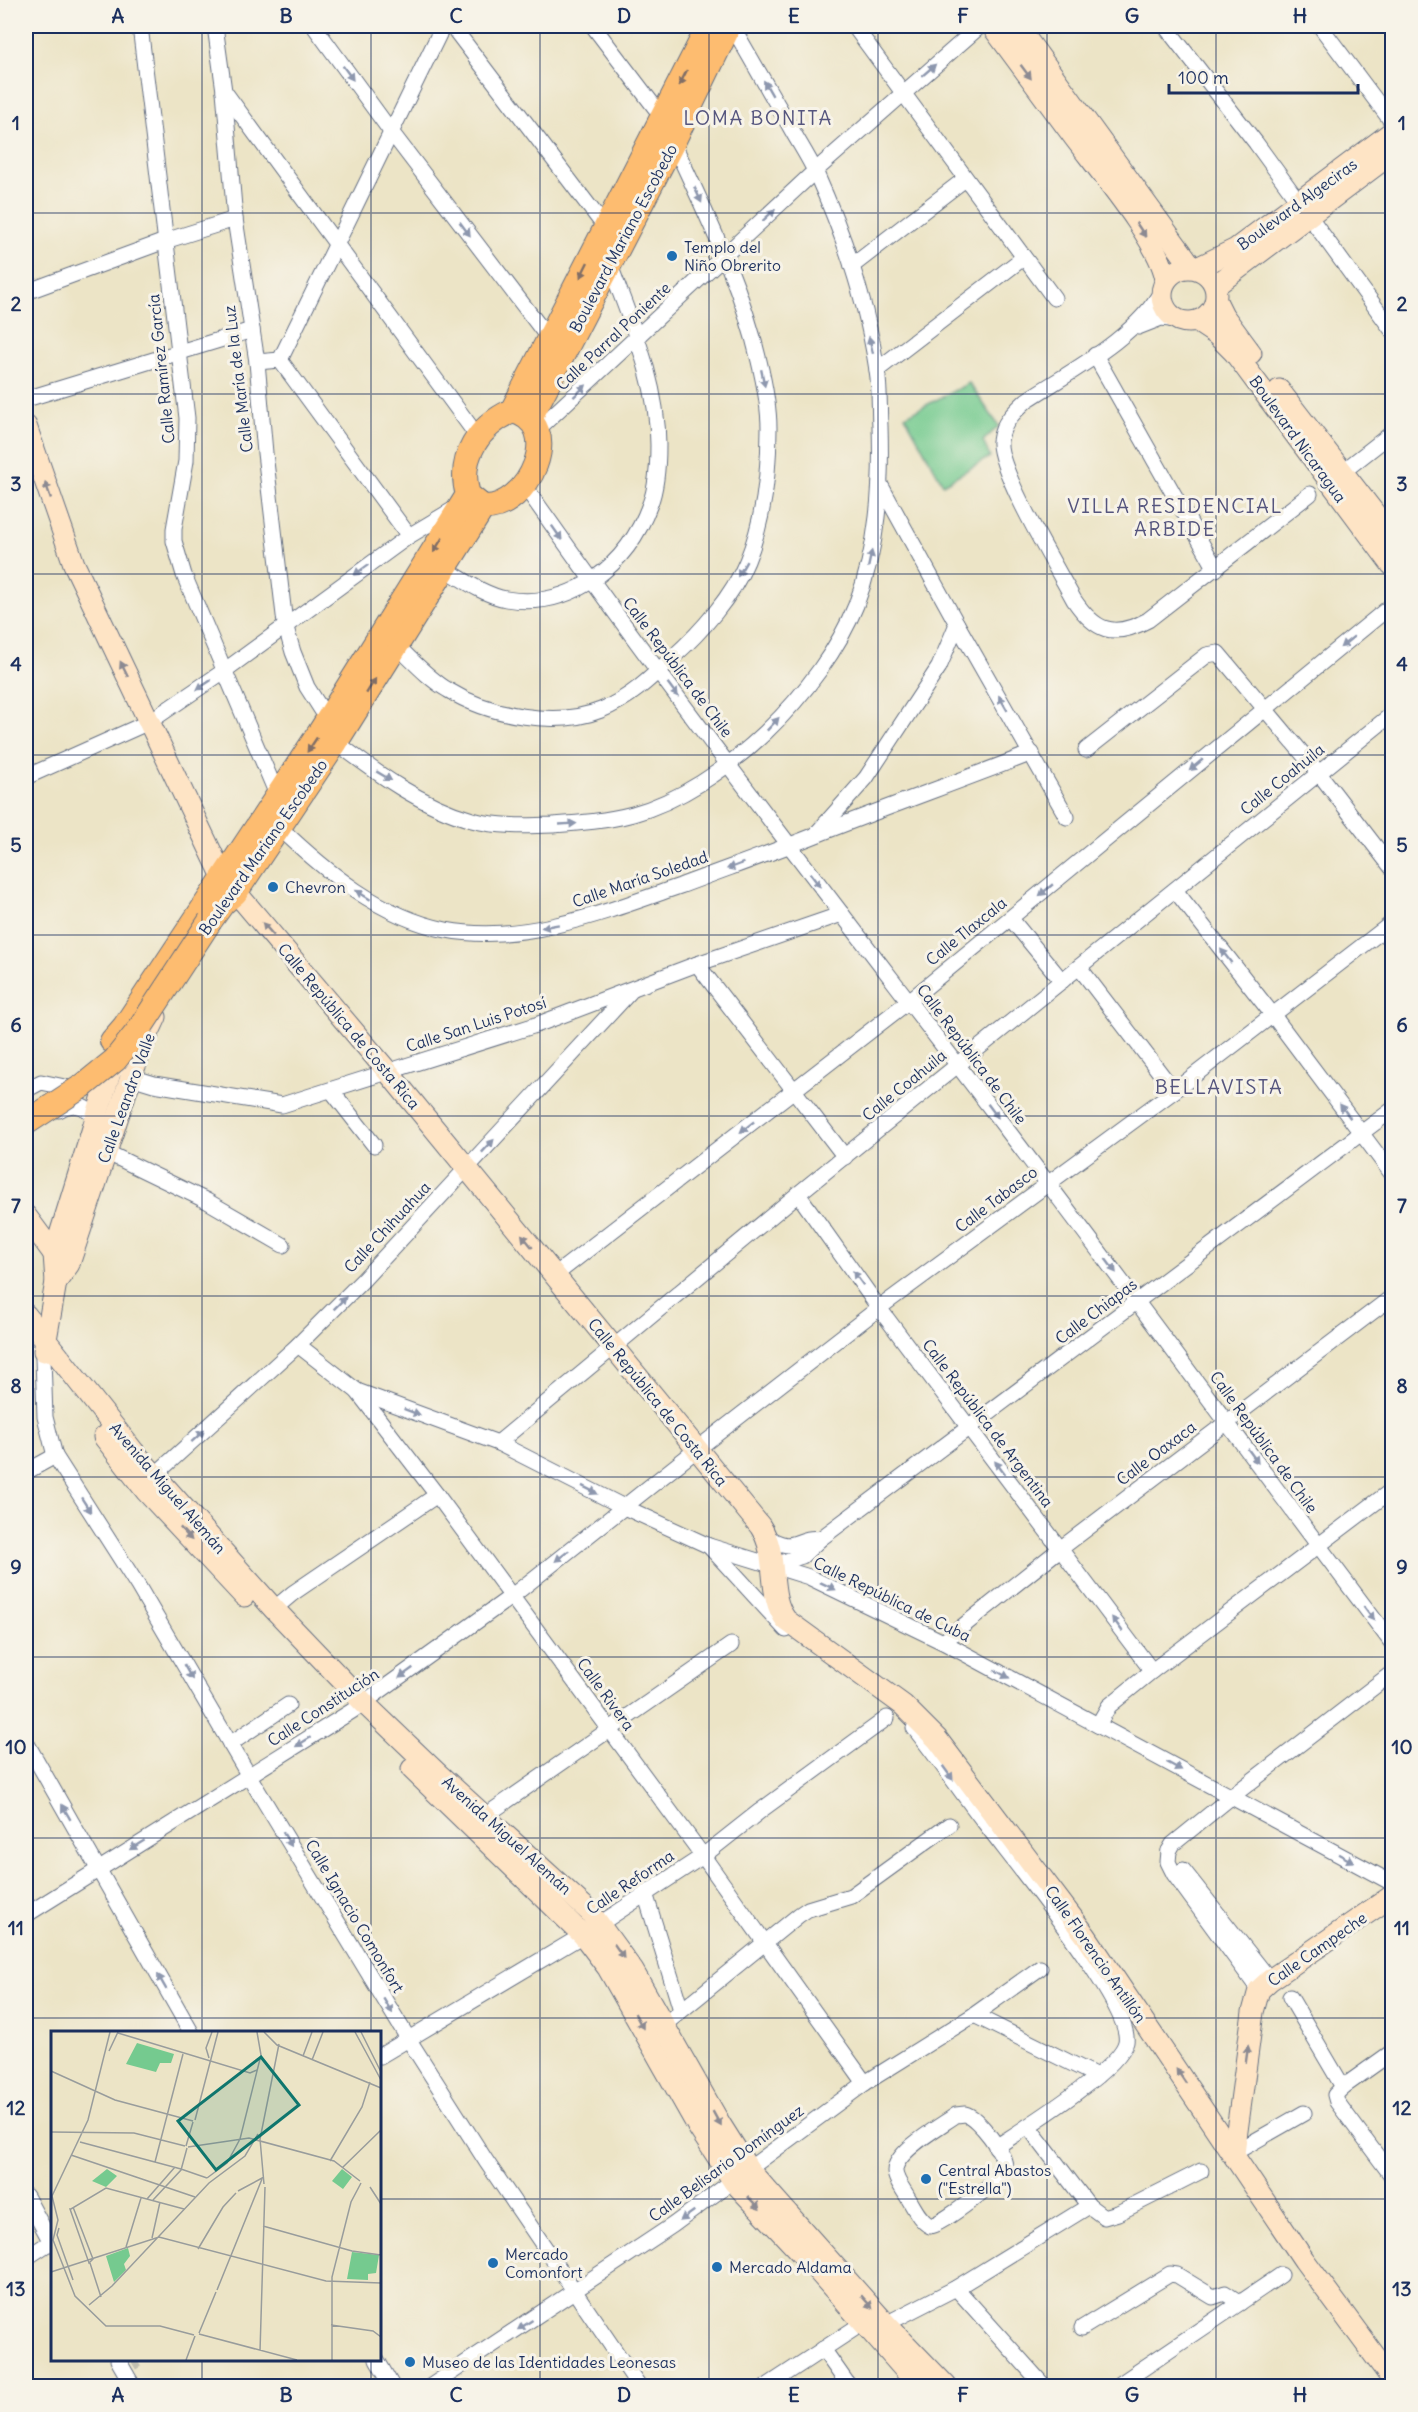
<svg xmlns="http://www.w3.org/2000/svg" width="1418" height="2412" font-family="Delius,sans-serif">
<rect width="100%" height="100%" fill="#f7f3e8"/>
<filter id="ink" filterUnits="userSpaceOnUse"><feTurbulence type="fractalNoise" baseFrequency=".0167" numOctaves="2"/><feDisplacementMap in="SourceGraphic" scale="12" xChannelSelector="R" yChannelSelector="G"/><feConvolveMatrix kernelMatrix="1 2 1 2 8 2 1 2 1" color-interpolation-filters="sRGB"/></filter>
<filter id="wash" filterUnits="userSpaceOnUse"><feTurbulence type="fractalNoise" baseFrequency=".008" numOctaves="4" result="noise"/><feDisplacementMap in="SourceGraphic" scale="24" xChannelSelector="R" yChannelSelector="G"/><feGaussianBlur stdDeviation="1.35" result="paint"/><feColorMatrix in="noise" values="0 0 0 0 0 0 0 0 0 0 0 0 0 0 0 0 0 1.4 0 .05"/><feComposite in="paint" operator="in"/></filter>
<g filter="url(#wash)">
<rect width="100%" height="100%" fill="#ece4c6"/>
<polygon fill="#75ca8f" stroke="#487c76" stroke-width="1.5" points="969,383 999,426 983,441 990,457 943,484 905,416"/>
</g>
<g filter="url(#ink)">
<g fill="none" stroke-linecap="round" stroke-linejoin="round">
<polyline stroke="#c2c0b1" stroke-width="15" stroke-dasharray="15 8" stroke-linecap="butt" points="132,2363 137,2360"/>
<defs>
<g id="street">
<polyline points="140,26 187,418 186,461 174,529 174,541 184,575 278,797"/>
<polyline points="215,26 224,91 235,219 257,362 265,453 285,624 293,652 307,687 328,720"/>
<polyline points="314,26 392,133 550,340"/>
<polyline points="452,26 605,227"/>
<polyline points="593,26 663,118"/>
<polyline points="854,26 1054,298"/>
<polyline points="1165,26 1256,143 1392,330"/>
<polyline points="1320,26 1392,122"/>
<polyline points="224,91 478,437"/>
<polyline points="852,266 965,179"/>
<path d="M1162,290C1137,337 1071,371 1027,400C1015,411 1002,423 1000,441C997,469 1058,570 1074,600C1095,631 1113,639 1148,620L1310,494"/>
<polyline points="26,292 165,241 235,219"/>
<polyline points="1138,327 1161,318 1179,320"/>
<polyline points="1095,355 1216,569"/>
<polyline points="280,360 409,536"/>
<polyline points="257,362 280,360 443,26"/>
<polyline points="877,370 1023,258"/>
<polyline points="26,399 252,330"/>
<polyline points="537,430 815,171 980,26"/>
<polyline points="1336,477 1392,433"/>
<polyline points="880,484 957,624 1067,817"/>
<path d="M524,485C678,705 845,917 1008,1131C1138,1301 1263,1473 1392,1643"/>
<path d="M445,569C464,580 484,595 506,599C572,610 628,565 650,504C657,486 658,465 658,445C658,382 631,323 610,265"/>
<path d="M397,646C413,661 429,679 448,690C488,715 556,728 601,710C629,699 651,678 673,657C701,632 733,596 747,561C764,520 769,472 769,428C769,405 764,382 759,361C741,283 706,214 673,142"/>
<path d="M336,742C376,773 422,806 472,820C497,827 527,826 553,825C580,823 607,821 633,814C723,789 822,691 856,605C878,548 882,487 880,426C879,408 880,388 877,370C867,304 843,233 816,173C808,156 797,140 788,123C769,91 751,58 732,26"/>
<polyline points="1086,750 1207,655 1218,653 1318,772 1392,868"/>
<polyline points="26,777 149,722 224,671 409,536 459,506"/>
<path d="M279,827C326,872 381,917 446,930C523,945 608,911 680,886C725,869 771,853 816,835C887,807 960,781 1032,753"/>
<polyline points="818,832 866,778 939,667 957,624"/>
<polyline points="1175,890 1272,1014 1392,1174"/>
<polyline points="1011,919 1062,981"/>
<polyline points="697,964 845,1157"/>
<polyline points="1079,967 1174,1091"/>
<polyline points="125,1069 131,1077 154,1084 282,1105 536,1025 697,964 842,914"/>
<polyline points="26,1090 41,1082 79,1090"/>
<polyline points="331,1090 374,1145"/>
<path d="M59,1110C74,1101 84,1106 96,1116"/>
<polyline points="106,1152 207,1201 283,1245"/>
<polyline points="798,1194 879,1308 1152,1671"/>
<polyline points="555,1275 909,1001 1392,605"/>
<polyline points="298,1345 357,1391 437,1495 703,1856 865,2083"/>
<polyline points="43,1358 45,1417 55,1456 138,1586 249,1776 409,2040 486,2161 639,2386"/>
<polyline points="357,1391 498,1443 624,1507 709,1546 809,1577 943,1642 1392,1883"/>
<polyline points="498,1443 798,1194 1392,714"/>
<polyline points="26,1472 55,1456"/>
<polyline points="155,1475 298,1345 363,1280 630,992"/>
<path d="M766,1536C795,1556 796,1535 820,1539"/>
<polyline points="709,1546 786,1630"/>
<polyline points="774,1565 802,1556 820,1539 1392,1110"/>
<polyline points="274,1609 293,1593 437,1495"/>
<polyline points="943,1642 1060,1549 1392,1297"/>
<polyline points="1098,1725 1109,1706 1152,1671 1392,1490"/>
<path d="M914,1728C939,1759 961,1792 985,1823C1011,1858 1133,2006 1126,2042C1120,2069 1022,2130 996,2147"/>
<polyline points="26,1742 191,2032"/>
<polyline points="230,1744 288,1705"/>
<polyline points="485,1816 731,1645"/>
<polyline points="1169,1851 1173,1844 1231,1797 1392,1673"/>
<polyline points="1169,1851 1168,1862 1174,1874 1259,1990"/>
<polyline points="1183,1870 1270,1980"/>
<polyline points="645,1893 681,2010"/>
<polyline points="26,1915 352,1711 512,1596 696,1450 879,1308 1174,1091 1392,923"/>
<polyline points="1290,1997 1343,2087"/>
<polyline points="974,2015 1097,2076"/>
<polyline points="665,2024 799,1915 808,1909 851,1896 949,1825"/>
<polyline points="1392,2052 1343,2087 1335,2095 1337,2102 1392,2176"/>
<polyline points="380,2056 583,1935 703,1856 760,1811 887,1718"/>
<path d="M965,2114C978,2117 1006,2154 1005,2168C1000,2181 944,2223 930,2226C919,2220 914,2207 907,2196C903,2189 895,2179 895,2171C895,2151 941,2126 956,2115Z"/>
<polyline points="1028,2126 1089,2206 1104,2217 1118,2213 1201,2171"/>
<polyline points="1234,2153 1304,2113"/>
<polyline points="26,2196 52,2244"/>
<polyline points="26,2258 52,2241"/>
<polyline points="956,2288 1044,2386"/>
<polyline points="878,2328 956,2288 1089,2206"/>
<polyline points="1082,2328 1170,2274 1177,2275 1213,2297 1225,2293 1240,2303"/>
<polyline points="823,2349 849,2386"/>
<polyline points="118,2360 133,2386"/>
<polyline points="377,2360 392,2386"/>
<polyline points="431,2386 673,2225 865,2083 974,2015 1040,1968"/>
<polyline points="767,2386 863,2323"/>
<polyline points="1117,2386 1281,2275"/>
</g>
<g id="secondary">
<path d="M992,26C1019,63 1047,100 1074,137C1098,169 1161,243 1166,280"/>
<polyline points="1017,26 1192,267"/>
<circle cx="1189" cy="295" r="27"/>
<polyline points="1197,268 1236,249 1392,132"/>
<polyline points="1215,286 1392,153"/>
<polyline points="1216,301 1223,315 1251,353"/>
<polyline points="1196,321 1217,335 1234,352 1392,565"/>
<polyline points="1279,390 1392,536"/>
<path d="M26,426L74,564L223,877L388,1072L760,1526C780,1556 766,1593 786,1620L903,1705L937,1739L1086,1936L1304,2260L1392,2379"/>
<polyline points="26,1216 54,1254 62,1259"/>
<polyline points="56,1282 69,1264 131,1077 142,1047 156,1017"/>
<polyline points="26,1315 134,1452 274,1609 364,1703 437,1773 590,1912 633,1971 720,2124 749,2170 886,2324 946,2386"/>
<polyline points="44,1351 56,1282 54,1254 115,1057"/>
<polyline points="104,1437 146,1491 244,1596"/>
<polyline points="412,1769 583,1935 608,1968 700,2130 734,2182 817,2270 919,2386"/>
<polyline points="1234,2153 1253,2012 1259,1990 1270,1980 1392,1896"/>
</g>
<g id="primary">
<polyline points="512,411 709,26"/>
<path d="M512,411C567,423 529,510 483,507L468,495C457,458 479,426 512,411Z"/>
<polyline points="530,418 673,142 729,26"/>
<polyline points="210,921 223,903 235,893 336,742 483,507"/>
<polyline points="112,1041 125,1026 320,732 468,495"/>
</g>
</defs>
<use href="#street" stroke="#646e82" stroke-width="17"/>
<use href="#secondary" stroke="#646e82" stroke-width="23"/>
<use href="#primary" stroke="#646e82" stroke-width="26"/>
<use href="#street" stroke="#fff" stroke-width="15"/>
<use href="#secondary" stroke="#fee4c5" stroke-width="21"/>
<use href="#primary" stroke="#fdbc6f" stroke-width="24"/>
<defs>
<polyline id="primary-bridge" points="26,1123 84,1085 115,1060 138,1031 210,921"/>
</defs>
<use href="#primary-bridge" stroke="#646e82" stroke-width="26" stroke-linecap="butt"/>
<use href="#primary-bridge" stroke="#fdbc6f" stroke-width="24"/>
</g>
<defs><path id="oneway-solid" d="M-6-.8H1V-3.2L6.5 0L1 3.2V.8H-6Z" transform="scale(1.5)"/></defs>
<g fill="#8d97ae">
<use href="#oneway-solid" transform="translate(929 70) rotate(-41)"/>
<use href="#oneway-solid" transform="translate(348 73) rotate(54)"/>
<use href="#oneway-solid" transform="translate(768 88) rotate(-120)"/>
<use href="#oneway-solid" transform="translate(698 195) rotate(65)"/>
<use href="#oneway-solid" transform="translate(769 215) rotate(-43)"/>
<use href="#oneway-solid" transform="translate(465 229) rotate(53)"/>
<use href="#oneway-solid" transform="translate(871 345) rotate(-103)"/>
<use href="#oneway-solid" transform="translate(763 378) rotate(78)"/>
<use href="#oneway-solid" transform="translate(580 391) rotate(-43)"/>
<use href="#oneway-solid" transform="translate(557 533) rotate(55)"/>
<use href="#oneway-solid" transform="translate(870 559) rotate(-78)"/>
<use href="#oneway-solid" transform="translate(742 569) rotate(120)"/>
<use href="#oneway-solid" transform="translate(361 570) rotate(144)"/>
<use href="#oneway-solid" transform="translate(1347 642) rotate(141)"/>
<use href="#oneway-solid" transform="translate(204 685) rotate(146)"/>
<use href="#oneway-solid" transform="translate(673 690) rotate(53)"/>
<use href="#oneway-solid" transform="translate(1003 703) rotate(-120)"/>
<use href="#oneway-solid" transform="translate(773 724) rotate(-47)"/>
<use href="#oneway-solid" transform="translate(1196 765) rotate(140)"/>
<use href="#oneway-solid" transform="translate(384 776) rotate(31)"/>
<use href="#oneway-solid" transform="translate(568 824) rotate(-3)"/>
<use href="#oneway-solid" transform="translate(735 866) rotate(160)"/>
<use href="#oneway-solid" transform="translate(815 880) rotate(53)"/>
<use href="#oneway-solid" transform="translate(1046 890) rotate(140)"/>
<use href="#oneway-solid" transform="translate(363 895) rotate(-148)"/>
<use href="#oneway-solid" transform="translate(550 926) rotate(170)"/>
<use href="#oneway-solid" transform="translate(1226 956) rotate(-128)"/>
<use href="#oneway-solid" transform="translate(993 1111) rotate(53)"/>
<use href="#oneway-solid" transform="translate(1345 1111) rotate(-127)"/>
<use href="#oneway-solid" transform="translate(747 1127) rotate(142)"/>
<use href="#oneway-solid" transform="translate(488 1146) rotate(-47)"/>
<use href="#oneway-solid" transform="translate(1111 1266) rotate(53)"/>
<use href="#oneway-solid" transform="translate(858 1278) rotate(-126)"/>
<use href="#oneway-solid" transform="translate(340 1303) rotate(-45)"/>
<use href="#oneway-solid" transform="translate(412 1412) rotate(20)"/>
<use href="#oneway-solid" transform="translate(198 1436) rotate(-42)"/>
<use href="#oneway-solid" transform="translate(1253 1456) rotate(54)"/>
<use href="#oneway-solid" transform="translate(1000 1468) rotate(-127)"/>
<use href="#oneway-solid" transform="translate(590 1490) rotate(27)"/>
<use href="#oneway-solid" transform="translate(86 1505) rotate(57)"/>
<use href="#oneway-solid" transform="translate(562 1556) rotate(142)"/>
<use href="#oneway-solid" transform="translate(828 1586) rotate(26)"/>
<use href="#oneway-solid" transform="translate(1369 1613) rotate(53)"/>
<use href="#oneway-solid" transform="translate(1117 1624) rotate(-127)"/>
<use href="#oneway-solid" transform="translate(188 1672) rotate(60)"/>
<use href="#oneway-solid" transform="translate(406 1673) rotate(144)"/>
<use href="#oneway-solid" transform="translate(1002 1674) rotate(28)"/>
<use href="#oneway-solid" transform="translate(303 1742) rotate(148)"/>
<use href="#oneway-solid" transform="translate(1174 1766) rotate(28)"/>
<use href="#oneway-solid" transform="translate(948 1773) rotate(54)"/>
<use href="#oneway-solid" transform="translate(66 1812) rotate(-120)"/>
<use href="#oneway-solid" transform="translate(287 1839) rotate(59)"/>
<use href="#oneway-solid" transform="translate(137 1845) rotate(148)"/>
<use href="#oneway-solid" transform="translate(1346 1858) rotate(28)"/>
<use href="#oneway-solid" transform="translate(162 1982) rotate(-120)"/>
<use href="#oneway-solid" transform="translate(388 2006) rotate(59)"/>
<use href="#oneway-solid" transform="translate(687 2216) rotate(144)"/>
<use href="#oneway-solid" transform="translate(525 2325) rotate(147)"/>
</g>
<g fill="#8c8a92">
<use href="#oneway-solid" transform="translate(1026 72) rotate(53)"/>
<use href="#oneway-solid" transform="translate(1141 230) rotate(56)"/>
<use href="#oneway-solid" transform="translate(48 490) rotate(-109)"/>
<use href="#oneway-solid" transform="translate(124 669) rotate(-116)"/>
<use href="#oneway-solid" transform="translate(268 929) rotate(-131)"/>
<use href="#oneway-solid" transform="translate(527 1241) rotate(-129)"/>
<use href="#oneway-solid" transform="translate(186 1534) rotate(47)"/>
<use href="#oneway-solid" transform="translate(619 1951) rotate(55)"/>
<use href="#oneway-solid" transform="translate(639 2021) rotate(61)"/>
<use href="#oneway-solid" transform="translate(1247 2054) rotate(-82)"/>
<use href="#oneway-solid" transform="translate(1181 2076) rotate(-124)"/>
<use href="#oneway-solid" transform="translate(717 2119) rotate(61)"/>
<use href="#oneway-solid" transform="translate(754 2203) rotate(47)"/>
<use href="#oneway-solid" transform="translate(867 2302) rotate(49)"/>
</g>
<g fill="#816e66">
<use href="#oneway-solid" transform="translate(683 78) rotate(116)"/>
<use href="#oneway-solid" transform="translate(584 270) rotate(116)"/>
<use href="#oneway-solid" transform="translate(438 545) rotate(121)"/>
<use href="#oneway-solid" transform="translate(371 686) rotate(-58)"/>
<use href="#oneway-solid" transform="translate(312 745) rotate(124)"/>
</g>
</g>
<path fill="none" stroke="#1b2f5e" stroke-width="1.5" stroke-opacity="0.55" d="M202,26V2032M371,26V2032M540,26V2386M709,26V2386M878,26V2386M1047,26V2386M1216,26V2386M26,213H1392M26,394H1392M26,574H1392M26,755H1392M26,935H1392M26,1116H1392M26,1296H1392M26,1477H1392M26,1657H1392M26,1838H1392M26,2018H1392M26,2199H52M380,2199H1392M202,2360V2386M371,2360V2386"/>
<g fill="#1f6fb2" stroke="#f7f3e8" stroke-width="2">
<circle cx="672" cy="256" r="6"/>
<circle cx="273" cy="887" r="6"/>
<circle cx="926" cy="2179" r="6"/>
<circle cx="493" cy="2263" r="6"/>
<circle cx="717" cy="2267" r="6"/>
<circle cx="410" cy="2362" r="6"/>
</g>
<g text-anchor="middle" stroke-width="6" stroke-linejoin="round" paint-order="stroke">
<g font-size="16" fill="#1b2f5e" stroke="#f7f3e8">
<text transform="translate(1297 204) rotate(-36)" y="6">Boulevard Algeciras</text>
<text transform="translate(623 238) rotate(-62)" y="6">Boulevard Mariano Escobedo</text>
<text transform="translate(613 336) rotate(-43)" y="6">Calle Parral Poniente</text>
<text transform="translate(161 369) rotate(-96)" y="6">Calle Ramírez García</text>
<text transform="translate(238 379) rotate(-97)" y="6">Calle María de la Luz</text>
<text transform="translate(1298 439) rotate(54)" y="6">Boulevard Nicaragua</text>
<text transform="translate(678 667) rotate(53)" y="6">Calle República de Chile</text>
<text transform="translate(1282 779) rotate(-39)" y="6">Calle Coahuila</text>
<text transform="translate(263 847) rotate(-55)" y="6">Boulevard Mariano Escobedo</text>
<text transform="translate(640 879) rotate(-19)" y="6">Calle María Soledad</text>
<text transform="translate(966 931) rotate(-39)" y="6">Calle Tlaxcala</text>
<text transform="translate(476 1024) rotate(-18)" y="6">Calle San Luis Potosí</text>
<text transform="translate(349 1026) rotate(50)" y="6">Calle República de Costa Rica</text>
<text transform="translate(972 1054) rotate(53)" y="6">Calle República de Chile</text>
<text transform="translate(904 1085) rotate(-39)" y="6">Calle Coahuila</text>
<text transform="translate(126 1098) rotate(-70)" y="6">Calle Leandro Valle</text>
<text transform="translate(996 1199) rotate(-37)" y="6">Calle Tabasco</text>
<text transform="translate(387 1227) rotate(-47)" y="6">Calle Chihuahua</text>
<text transform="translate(1096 1311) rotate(-37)" y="6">Calle Chiapas</text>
<text transform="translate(658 1402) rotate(51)" y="6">Calle República de Costa Rica</text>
<text transform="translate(988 1423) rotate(53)" y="6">Calle República de Argentina</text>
<text transform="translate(1264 1442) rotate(54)" y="6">Calle República de Chile</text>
<text transform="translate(1156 1453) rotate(-37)" y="6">Calle Oaxaca</text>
<text transform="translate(168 1488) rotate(49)" y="6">Avenida Miguel Alemán</text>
<text transform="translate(892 1599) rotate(26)" y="6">Calle República de Cuba</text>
<text transform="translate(606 1694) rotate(54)" y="6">Calle Rivera</text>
<text transform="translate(323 1707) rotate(-33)" y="6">Calle Constitución</text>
<text transform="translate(507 1835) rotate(42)" y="6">Avenida Miguel Alemán</text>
<text transform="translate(630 1882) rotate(-34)" y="6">Calle Reforma</text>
<text transform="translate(355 1916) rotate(59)" y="6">Calle Ignacio Comonfort</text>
<text transform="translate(1317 1949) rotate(-35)" y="6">Calle Campeche</text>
<text transform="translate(1096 1954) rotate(55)" y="6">Calle Florencio Antillón</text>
<text transform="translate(726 2163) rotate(-36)" y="6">Calle Belisario Domínguez</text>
</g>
<g font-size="16" fill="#1b2f5e" stroke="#f7f3e8" text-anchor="start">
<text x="684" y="253">Templo del<tspan x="684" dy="18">Niño Obrerito</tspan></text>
<text x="285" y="893">Chevron</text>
<text x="938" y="2176">Central Abastos<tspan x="938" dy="18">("Estrella")</tspan></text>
<text x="505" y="2260">Mercado<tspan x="505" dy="18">Comonfort</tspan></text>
<text x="729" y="2273">Mercado Aldama</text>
<text x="422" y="2368">Museo de las Identidades Leonesas</text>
</g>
<g font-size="20" letter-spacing="1.5" fill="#55557e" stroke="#f7f3e8">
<text x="758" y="125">LOMA BONITA</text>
<text x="1175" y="513">VILLA RESIDENCIAL<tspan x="1175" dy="23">ARBIDE</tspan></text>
<text x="1219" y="1094">BELLAVISTA</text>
</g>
</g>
<g transform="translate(51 2031)">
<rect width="330" height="330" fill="#ece4c6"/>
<path d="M86,12L123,23L120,32H109L105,41L75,33ZM56,138L66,145L55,156L41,150ZM291,138L301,146L292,158L281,150ZM77,217L79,225L73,233L75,239L63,251L55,225ZM301,221L328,224L325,242L317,243V249L296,248Z" fill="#75ca8f"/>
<path fill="none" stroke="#989c9c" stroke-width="1.5" d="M59,1L37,89L1,165L7,189L2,209L24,265L55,295H109L143,304M213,1L226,14L330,57M304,1L330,49M310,1L330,41M67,2L199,42L206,39M58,20L67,1M252,25L261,1M158,27L155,17L161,1M261,29L272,1M0,40L64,69L142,90M144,89L167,1M0,101L83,102L134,115M29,111L130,138M135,115L142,91M137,116L198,107L283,130L309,150M20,124L144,166M279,130L311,76L319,51M104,131L132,23M291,137L330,99M130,138L156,147M156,147L176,132L189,108L210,24L206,1M213,153L209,108L228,13M319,156L330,173M187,160L213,146M96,168L124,136M102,169L130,139L136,117M22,176L42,228L38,232L19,178H20L55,157L133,178M212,195L301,220L330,224M8,197L6,204L22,249M101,207L109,171M75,216L90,167M147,218L172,176L185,162M39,232L50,266M0,241L108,206L275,250L330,252M166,259L211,148M38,274L61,255L158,152L194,125L207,103M280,294L322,300L330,306M148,302L165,261M148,303L246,329M209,320L214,156M135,329L144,305M281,329V246L300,171L310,152"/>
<path fill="#0f766e" fill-opacity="0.15" stroke="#0f766e" stroke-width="3" d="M210,26L248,74L165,139L127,90Z"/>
<rect width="330" height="330" fill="none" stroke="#1b2f5e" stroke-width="3"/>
</g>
<rect width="1418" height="2412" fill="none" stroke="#f7f3e8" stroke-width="66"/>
<path d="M1169 84v9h189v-9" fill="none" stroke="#1b2f5e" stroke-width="3"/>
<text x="1178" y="84" font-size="18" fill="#1b2f5e" stroke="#f7f3e8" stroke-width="4.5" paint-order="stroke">100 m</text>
<rect x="33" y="33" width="1352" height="2346" fill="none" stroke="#1b2f5e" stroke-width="2"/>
<g font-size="20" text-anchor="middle" font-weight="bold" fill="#1b2f5e">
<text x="118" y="23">A</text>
<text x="286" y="23">B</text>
<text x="456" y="23">C</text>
<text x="624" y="23">D</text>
<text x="794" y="23">E</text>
<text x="963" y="23">F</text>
<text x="1132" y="23">G</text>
<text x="1300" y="23">H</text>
<text x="16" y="130">1</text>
<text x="1402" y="130">1</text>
<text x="16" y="311">2</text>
<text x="1402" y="311">2</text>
<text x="16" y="491">3</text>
<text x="1402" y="491">3</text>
<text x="16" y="671">4</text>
<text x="1402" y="671">4</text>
<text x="16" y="852">5</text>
<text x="1402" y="852">5</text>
<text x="16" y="1032">6</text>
<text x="1402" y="1032">6</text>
<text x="16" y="1213">7</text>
<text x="1402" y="1213">7</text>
<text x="16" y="1393">8</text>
<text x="1402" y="1393">8</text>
<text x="16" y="1574">9</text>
<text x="1402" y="1574">9</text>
<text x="16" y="1754">10</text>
<text x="1402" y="1754">10</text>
<text x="16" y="1935">11</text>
<text x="1402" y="1935">11</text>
<text x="16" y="2115">12</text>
<text x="1402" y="2115">12</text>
<text x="16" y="2296">13</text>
<text x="1402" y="2296">13</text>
<text x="118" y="2402">A</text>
<text x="286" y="2402">B</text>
<text x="456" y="2402">C</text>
<text x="624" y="2402">D</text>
<text x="794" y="2402">E</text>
<text x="963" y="2402">F</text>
<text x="1132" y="2402">G</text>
<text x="1300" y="2402">H</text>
</g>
</svg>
